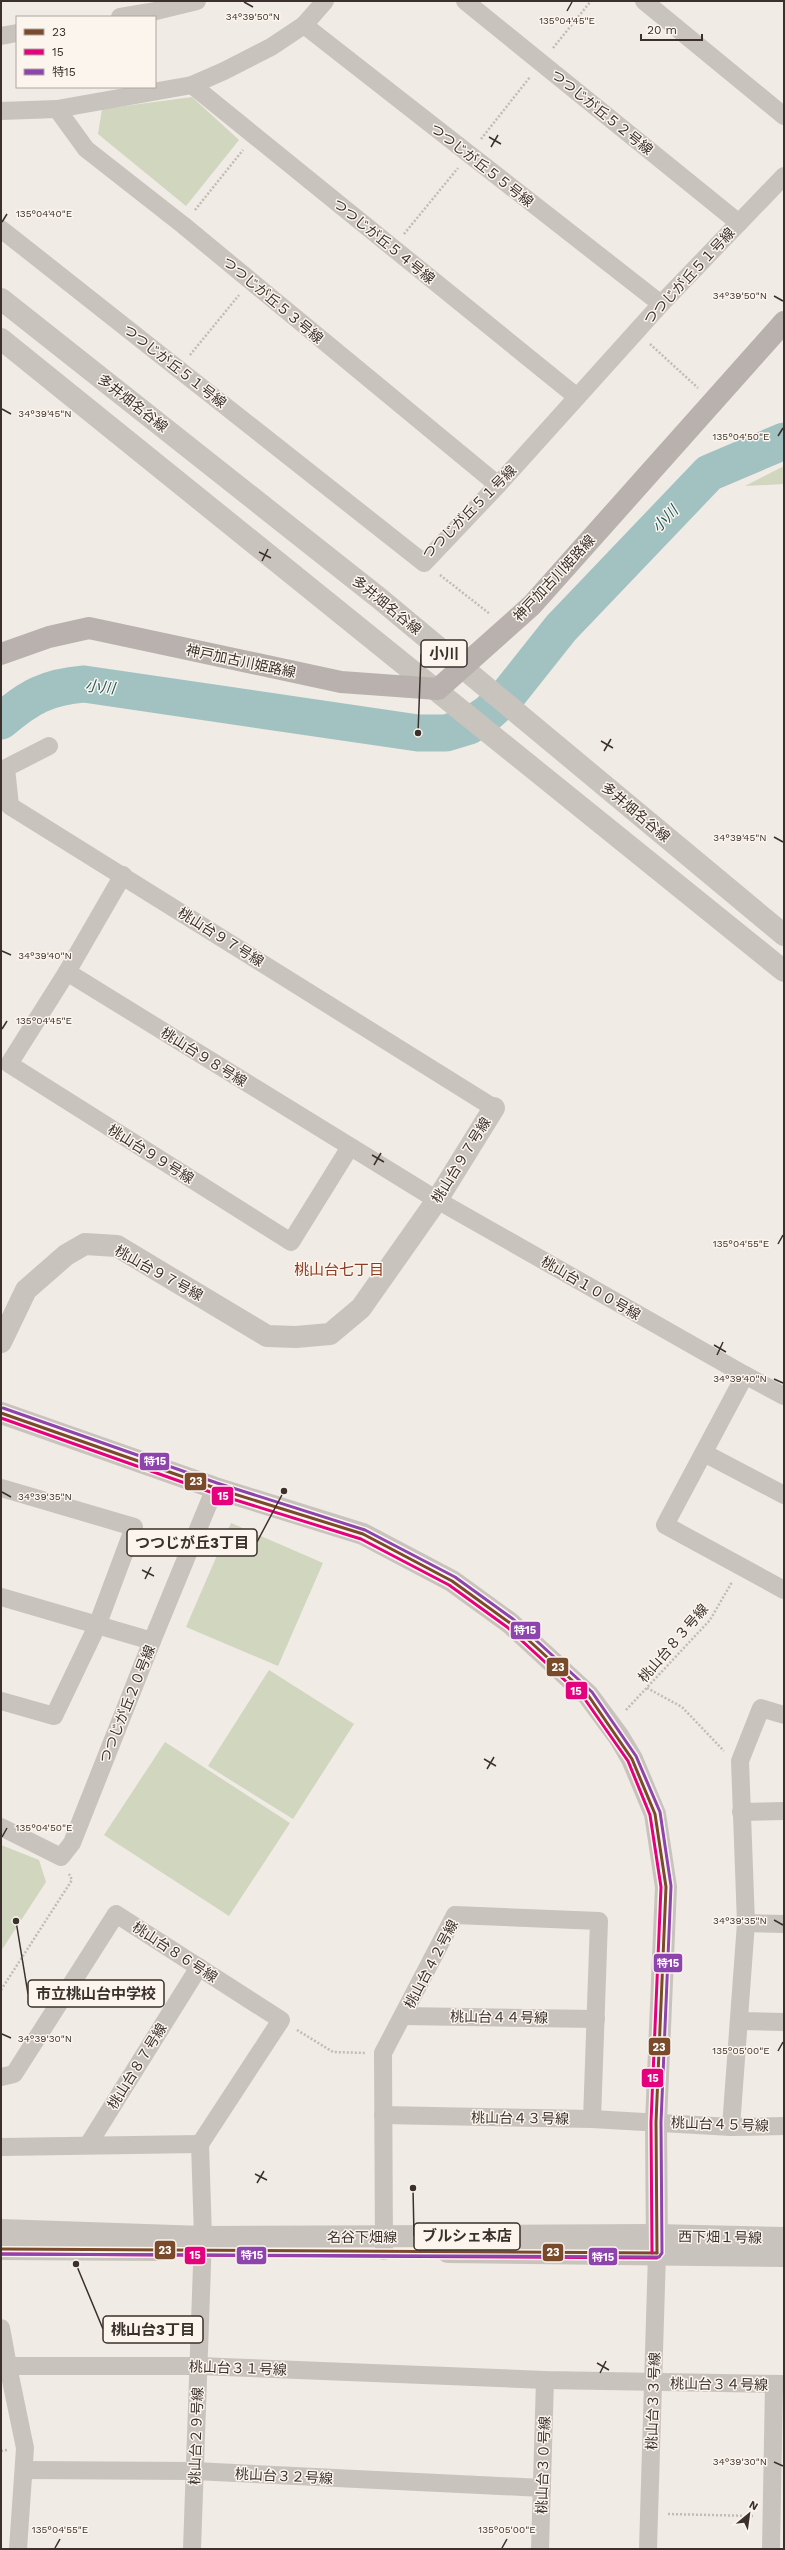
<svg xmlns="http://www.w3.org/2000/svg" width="785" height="2550" font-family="'Work Sans','Noto Sans JP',sans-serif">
<rect width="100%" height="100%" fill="#f0ebe5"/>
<g fill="#d1d6bf">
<polygon points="192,97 239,140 186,206 98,134 102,109"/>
<polygon points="784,466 784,484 745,486"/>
<polygon points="231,1523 323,1563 278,1666 186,1627"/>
<polygon points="269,1670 354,1724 293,1819 208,1766"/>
<polygon points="165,1742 290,1823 229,1916 104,1835"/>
<polygon points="1,1845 39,1860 46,1882 1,1951"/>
</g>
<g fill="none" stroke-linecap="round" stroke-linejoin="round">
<path stroke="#a1c2c1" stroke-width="37" d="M1,721C29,697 47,687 84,684L418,733H446L469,726L487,714L507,696L561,628L709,473L784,441"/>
<g stroke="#c2bbb6" stroke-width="2.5" stroke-dasharray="2 2" stroke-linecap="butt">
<polyline points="553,48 591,1"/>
<polyline points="481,139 530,77"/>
<polyline points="195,210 243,150"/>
<polyline points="404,234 458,168"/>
<polyline points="650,344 698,388"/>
<polyline points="190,355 239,295"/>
<polyline points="440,575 490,614"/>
<polyline points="647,1688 682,1707 724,1751"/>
<polyline points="626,1710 710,1620 732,1582"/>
<polyline points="1,1990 72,1880 69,1874"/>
<polyline points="297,2030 333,2052 365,2053"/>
<polyline points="1,2451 7,2450"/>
<polyline points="668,2514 753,2516"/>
</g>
<g stroke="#c9c3be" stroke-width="18">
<polyline points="465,1 739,223"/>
<polyline points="644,1 784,116"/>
<polyline points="120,17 156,11 197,1"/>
<polyline points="304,25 661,304"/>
<polyline points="1,36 17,33"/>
<polyline points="192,85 577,397"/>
<polyline points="57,109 86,149 183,225 498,485"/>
<polyline points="1,111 57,109 192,85 224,71 271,47 304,25 325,1"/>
<polyline points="1,229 424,563 498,485 661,304 784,176"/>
<polyline points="49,746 6,768 10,806 494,1108"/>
<polyline points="123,875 67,972 437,1200 745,1375"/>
<polyline points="67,972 9,1064 291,1242 350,1147"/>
<polyline points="784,1396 745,1375 665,1525 784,1590"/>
<polyline points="704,1453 784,1495"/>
<polyline points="1,1488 134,1527 97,1626 54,1716 1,1701"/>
<polyline points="1,1597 152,1641"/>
<polyline points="741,1812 784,1811"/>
<polyline points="1,1827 61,1857 72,1843 152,1641 215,1488"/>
<polyline points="746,1923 784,1924"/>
<polyline points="403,2016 596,2019"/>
<polyline points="739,2021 784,2022"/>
<polyline points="1,2077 14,2074 116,1914 281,2020 200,2144 203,2237 192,2549"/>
<polyline points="383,2115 592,2119 731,2127 784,2126"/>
<polyline points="731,2127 746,1923 740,1761 761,1708 784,1715"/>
<polyline points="88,2145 199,1967"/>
<polyline points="1,2147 200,2144"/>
<polyline points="384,2251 383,2053 455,1915 599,1921 592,2119"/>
<polyline points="1,2328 8,2366"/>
<polyline points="25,2470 194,2471 542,2488"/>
<polyline points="18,2549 25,2448 8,2366 198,2366 545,2380 784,2384"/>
<polyline points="540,2549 545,2380"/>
<polyline points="648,2549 657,2253"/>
<polyline points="771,2549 774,2385"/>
</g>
<g stroke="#c9c3be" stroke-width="22">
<polyline points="1,299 379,598 784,935"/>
<polyline points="1,339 784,971"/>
<polyline points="1,1342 26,1290 66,1255 85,1244 117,1246 267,1336 296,1337 330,1334 361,1308 437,1200 494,1108"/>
<polyline points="1,1413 215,1488 363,1534 452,1581 510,1623 588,1695 619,1737 632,1759 655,1814 666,1887 656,2122 657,2253"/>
<polyline points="1,2230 203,2237 655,2235 784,2238"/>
<polyline points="1,2249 160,2250"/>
<polyline points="448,2252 784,2256"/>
</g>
<polyline stroke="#b8b1ad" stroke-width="22" points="1,654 49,637 89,628 341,682 438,689 532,605 784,322"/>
<defs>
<g id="bus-1">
<polyline points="1,1413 215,1488 363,1534 452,1581 510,1623 588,1695 632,1759 655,1814 666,1887 656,2122 657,2253"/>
<polyline points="1,2249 657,2253"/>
</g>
<g id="bus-2">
<polyline points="1,1418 213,1493 361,1539 449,1585 507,1627 584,1698 628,1761 650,1815 661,1887 651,2122 652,2253"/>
<polyline points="1,2254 657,2258"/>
</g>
<polyline id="bus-3" points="1,2254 659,2257 662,2253 661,2122 671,1886 660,1812 636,1756 592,1692 513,1619 455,1577 365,1530 217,1483 3,1408"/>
</defs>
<use href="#bus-1" stroke="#fbf5ee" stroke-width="6"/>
<use href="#bus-2" stroke="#fbf5ee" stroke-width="6"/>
<use href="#bus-3" stroke="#fbf5ee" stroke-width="6"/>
<use href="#bus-1" stroke="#7a4b2a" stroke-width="3"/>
<use href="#bus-2" stroke="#e5007d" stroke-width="3"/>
<use href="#bus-3" stroke="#8e44ad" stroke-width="3"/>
</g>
<path fill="none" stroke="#3b302b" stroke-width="1.5" d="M244,2L253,7M567,11L572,2M489,137L501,144M491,147L498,135M2,222L7,214M774,296L783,301M2,409L11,414M778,436L783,428M259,552L271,558M262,561L268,549M601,741L613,748M604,751L611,739M774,837L783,842M2,951L11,955M2,1029L7,1021M372,1155L384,1162M374,1165L381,1153M778,1244L783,1235M714,1345L726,1352M717,1355L723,1342M774,1379L783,1383M2,1492L11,1497M142,1570L154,1576M145,1579L151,1567M484,1759L496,1766M487,1769L494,1757M2,1837L7,1828M774,1920L783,1925M2,2034L11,2038M778,2051L783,2042M255,2174L267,2180M257,2183L264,2171M597,2363L609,2370M600,2373L606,2361M774,2462L783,2466M55,2548L60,2539M502,2548L507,2539"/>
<g text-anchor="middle" stroke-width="3" stroke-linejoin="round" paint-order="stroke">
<g font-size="14" fill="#3b302b" stroke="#fbf5ee">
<text transform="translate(602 112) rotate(39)" y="5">つつじが丘５２号線</text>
<text transform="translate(482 165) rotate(38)" y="5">つつじが丘５５号線</text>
<text transform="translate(384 241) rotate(39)" y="5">つつじが丘５４号線</text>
<text transform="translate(689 276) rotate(-47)" y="5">つつじが丘５１号線</text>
<text transform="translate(273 300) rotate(40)" y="5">つつじが丘５３号線</text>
<text transform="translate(175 366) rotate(38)" y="5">つつじが丘５１号線</text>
<text transform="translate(133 403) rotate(38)" y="5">多井畑名谷線</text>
<text transform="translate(469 512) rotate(-45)" y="5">つつじが丘５１号線</text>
<text transform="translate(554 578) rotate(-47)" y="5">神戸加古川姫路線</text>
<text transform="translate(387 605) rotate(39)" y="5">多井畑名谷線</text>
<text transform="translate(241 661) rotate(12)" y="5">神戸加古川姫路線</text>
<text transform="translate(636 812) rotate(40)" y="5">多井畑名谷線</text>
<text transform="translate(221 937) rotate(32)" y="5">桃山台９７号線</text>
<text transform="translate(204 1057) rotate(32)" y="5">桃山台９８号線</text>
<text transform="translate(151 1154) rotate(32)" y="5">桃山台９９号線</text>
<text transform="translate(461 1160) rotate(-58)" y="5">桃山台９７号線</text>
<text transform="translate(159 1273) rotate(29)" y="5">桃山台９７号線</text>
<text transform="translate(591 1288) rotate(30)" y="5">桃山台１００号線</text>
<text transform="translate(673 1643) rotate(-49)" y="5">桃山台８３号線</text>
<text transform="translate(127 1704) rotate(-68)" y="5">つつじが丘２０号線</text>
<text transform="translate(175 1952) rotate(33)" y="5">桃山台８６号線</text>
<text transform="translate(431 1964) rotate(-62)" y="5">桃山台４２号線</text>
<text transform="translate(499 2017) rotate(1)" y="5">桃山台４４号線</text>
<text transform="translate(137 2066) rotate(-58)" y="5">桃山台８７号線</text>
<text transform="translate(520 2118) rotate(1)" y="5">桃山台４３号線</text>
<text transform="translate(720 2124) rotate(2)" y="5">桃山台４５号線</text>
<text x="362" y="2242">名谷下畑線</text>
<text transform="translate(720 2237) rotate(1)" y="5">西下畑１号線</text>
<text transform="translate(238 2368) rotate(2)" y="5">桃山台３１号線</text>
<text transform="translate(719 2384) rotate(1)" y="5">桃山台３４号線</text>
<text transform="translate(653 2401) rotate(-88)" y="5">桃山台３３号線</text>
<text transform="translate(196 2436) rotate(-88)" y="5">桃山台２９号線</text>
<text transform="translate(543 2465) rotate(-88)" y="5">桃山台３０号線</text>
<text transform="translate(284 2476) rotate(3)" y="5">桃山台３２号線</text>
</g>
<g font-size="15" font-style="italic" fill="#1f5a5e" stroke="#fbf5ee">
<text transform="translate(665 519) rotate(-46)" y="5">小川</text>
<text transform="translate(100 687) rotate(6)" y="5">小川</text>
</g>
<g font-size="15" fill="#8c3b22" stroke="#fbf5ee">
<text x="339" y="1275">桃山台七丁目</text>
</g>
</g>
<g font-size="10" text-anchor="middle" fill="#3b302b" stroke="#fbf5ee" stroke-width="3" stroke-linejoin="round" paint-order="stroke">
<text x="253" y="20">34°39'50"N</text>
<text x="567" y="24">135°04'45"E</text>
<text x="44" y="217">135°04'40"E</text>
<text x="740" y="299">34°39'50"N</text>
<text x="45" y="417">34°39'45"N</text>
<text x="741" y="440">135°04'50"E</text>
<text x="740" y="841">34°39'45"N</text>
<text x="45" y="959">34°39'40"N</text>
<text x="44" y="1024">135°04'45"E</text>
<text x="741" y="1247">135°04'55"E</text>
<text x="740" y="1382">34°39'40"N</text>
<text x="45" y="1500">34°39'35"N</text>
<text x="44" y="1831">135°04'50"E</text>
<text x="740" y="1924">34°39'35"N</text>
<text x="45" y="2042">34°39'30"N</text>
<text x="741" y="2054">135°05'00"E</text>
<text x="740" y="2465">34°39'30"N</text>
<text x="60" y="2533">135°04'55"E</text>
<text x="507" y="2533">135°05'00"E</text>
</g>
<path fill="none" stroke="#3b302b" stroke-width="1.5" d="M418 733L421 654M284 1491L257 1542M16 1921L28 1994M413 2188L414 2236M76 2264L103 2329"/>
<g fill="#3b302b" stroke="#fbf5ee" stroke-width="1.5">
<circle cx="418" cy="733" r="4"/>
<circle cx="284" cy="1491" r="4"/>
<circle cx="16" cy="1921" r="4"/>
<circle cx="413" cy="2188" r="4"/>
<circle cx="76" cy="2264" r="4"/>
</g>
<g fill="#fbf5ee" stroke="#3b302b" stroke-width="1.5">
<rect x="421" y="640" width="46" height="27" rx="4"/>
<rect x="127" y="1529" width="130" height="27" rx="4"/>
<rect x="28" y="1980" width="136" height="27" rx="4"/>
<rect x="414" y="2223" width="106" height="27" rx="4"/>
<rect x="103" y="2316" width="100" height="27" rx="4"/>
</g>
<g font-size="15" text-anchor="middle" font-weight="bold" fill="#3b302b">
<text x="444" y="659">小川</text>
<text x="192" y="1548">つつじが丘3丁目</text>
<text x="96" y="1999">市立桃山台中学校</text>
<text x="467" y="2241">ブルシェ本店</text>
<text x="153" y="2335">桃山台3丁目</text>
</g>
<g stroke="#fbf5ee" stroke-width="1.5">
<rect x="139" y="1452" width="31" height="19" rx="4" fill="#8e44ad"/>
<rect x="184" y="1472" width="23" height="19" rx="4" fill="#7a4b2a"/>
<rect x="211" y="1486" width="23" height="20" rx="4" fill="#e5007d"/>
<rect x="510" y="1621" width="31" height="19" rx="4" fill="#8e44ad"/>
<rect x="546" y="1657" width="23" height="20" rx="4" fill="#7a4b2a"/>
<rect x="565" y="1681" width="23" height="19" rx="4" fill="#e5007d"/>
<rect x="653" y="1953" width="30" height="20" rx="4" fill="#8e44ad"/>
<rect x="648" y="2037" width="23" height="19" rx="4" fill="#7a4b2a"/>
<rect x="641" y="2068" width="23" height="20" rx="4" fill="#e5007d"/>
<rect x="154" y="2240" width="22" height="20" rx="4" fill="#7a4b2a"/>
<rect x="542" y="2243" width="22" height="19" rx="4" fill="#7a4b2a"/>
<rect x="236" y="2246" width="31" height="19" rx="4" fill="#8e44ad"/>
<rect x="184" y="2246" width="22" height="19" rx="4" fill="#e5007d"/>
<rect x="588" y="2247" width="30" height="19" rx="4" fill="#8e44ad"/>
</g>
<g font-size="11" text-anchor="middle" font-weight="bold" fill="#fff">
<text x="155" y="1465">特15</text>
<text x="196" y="1485">23</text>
<text x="223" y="1500">15</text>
<text x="525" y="1634">特15</text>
<text x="558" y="1671">23</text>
<text x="576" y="1695">15</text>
<text x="668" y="1967">特15</text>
<text x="659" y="2051">23</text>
<text x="653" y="2082">15</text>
<text x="165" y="2254">23</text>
<text x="553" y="2256">23</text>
<text x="252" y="2259">特15</text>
<text x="195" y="2259">15</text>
<text x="603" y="2261">特15</text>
</g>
<rect width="785" height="2550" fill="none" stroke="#3b302b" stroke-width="4"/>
<rect x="16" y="16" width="140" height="72" fill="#fbf5ee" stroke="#aea6a0"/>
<rect x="24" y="29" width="20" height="6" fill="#7a4b2a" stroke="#aea6a0"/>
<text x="52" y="36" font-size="12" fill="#3b302b">23</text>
<rect x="24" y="49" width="20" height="6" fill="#e5007d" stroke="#aea6a0"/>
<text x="52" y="56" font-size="12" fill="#3b302b">15</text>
<rect x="24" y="69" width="20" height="6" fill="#8e44ad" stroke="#aea6a0"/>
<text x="52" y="76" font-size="12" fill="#3b302b">特15</text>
<g transform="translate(749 2514) rotate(29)" stroke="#fbf5ee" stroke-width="3" paint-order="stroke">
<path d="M0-3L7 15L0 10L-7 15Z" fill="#3b302b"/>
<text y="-6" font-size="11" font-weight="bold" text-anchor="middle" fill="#3b302b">N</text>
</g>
<path d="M641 34v6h61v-6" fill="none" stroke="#3b302b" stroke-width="2"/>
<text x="647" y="34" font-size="12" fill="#3b302b" stroke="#fbf5ee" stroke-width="3" paint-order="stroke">20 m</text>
</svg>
